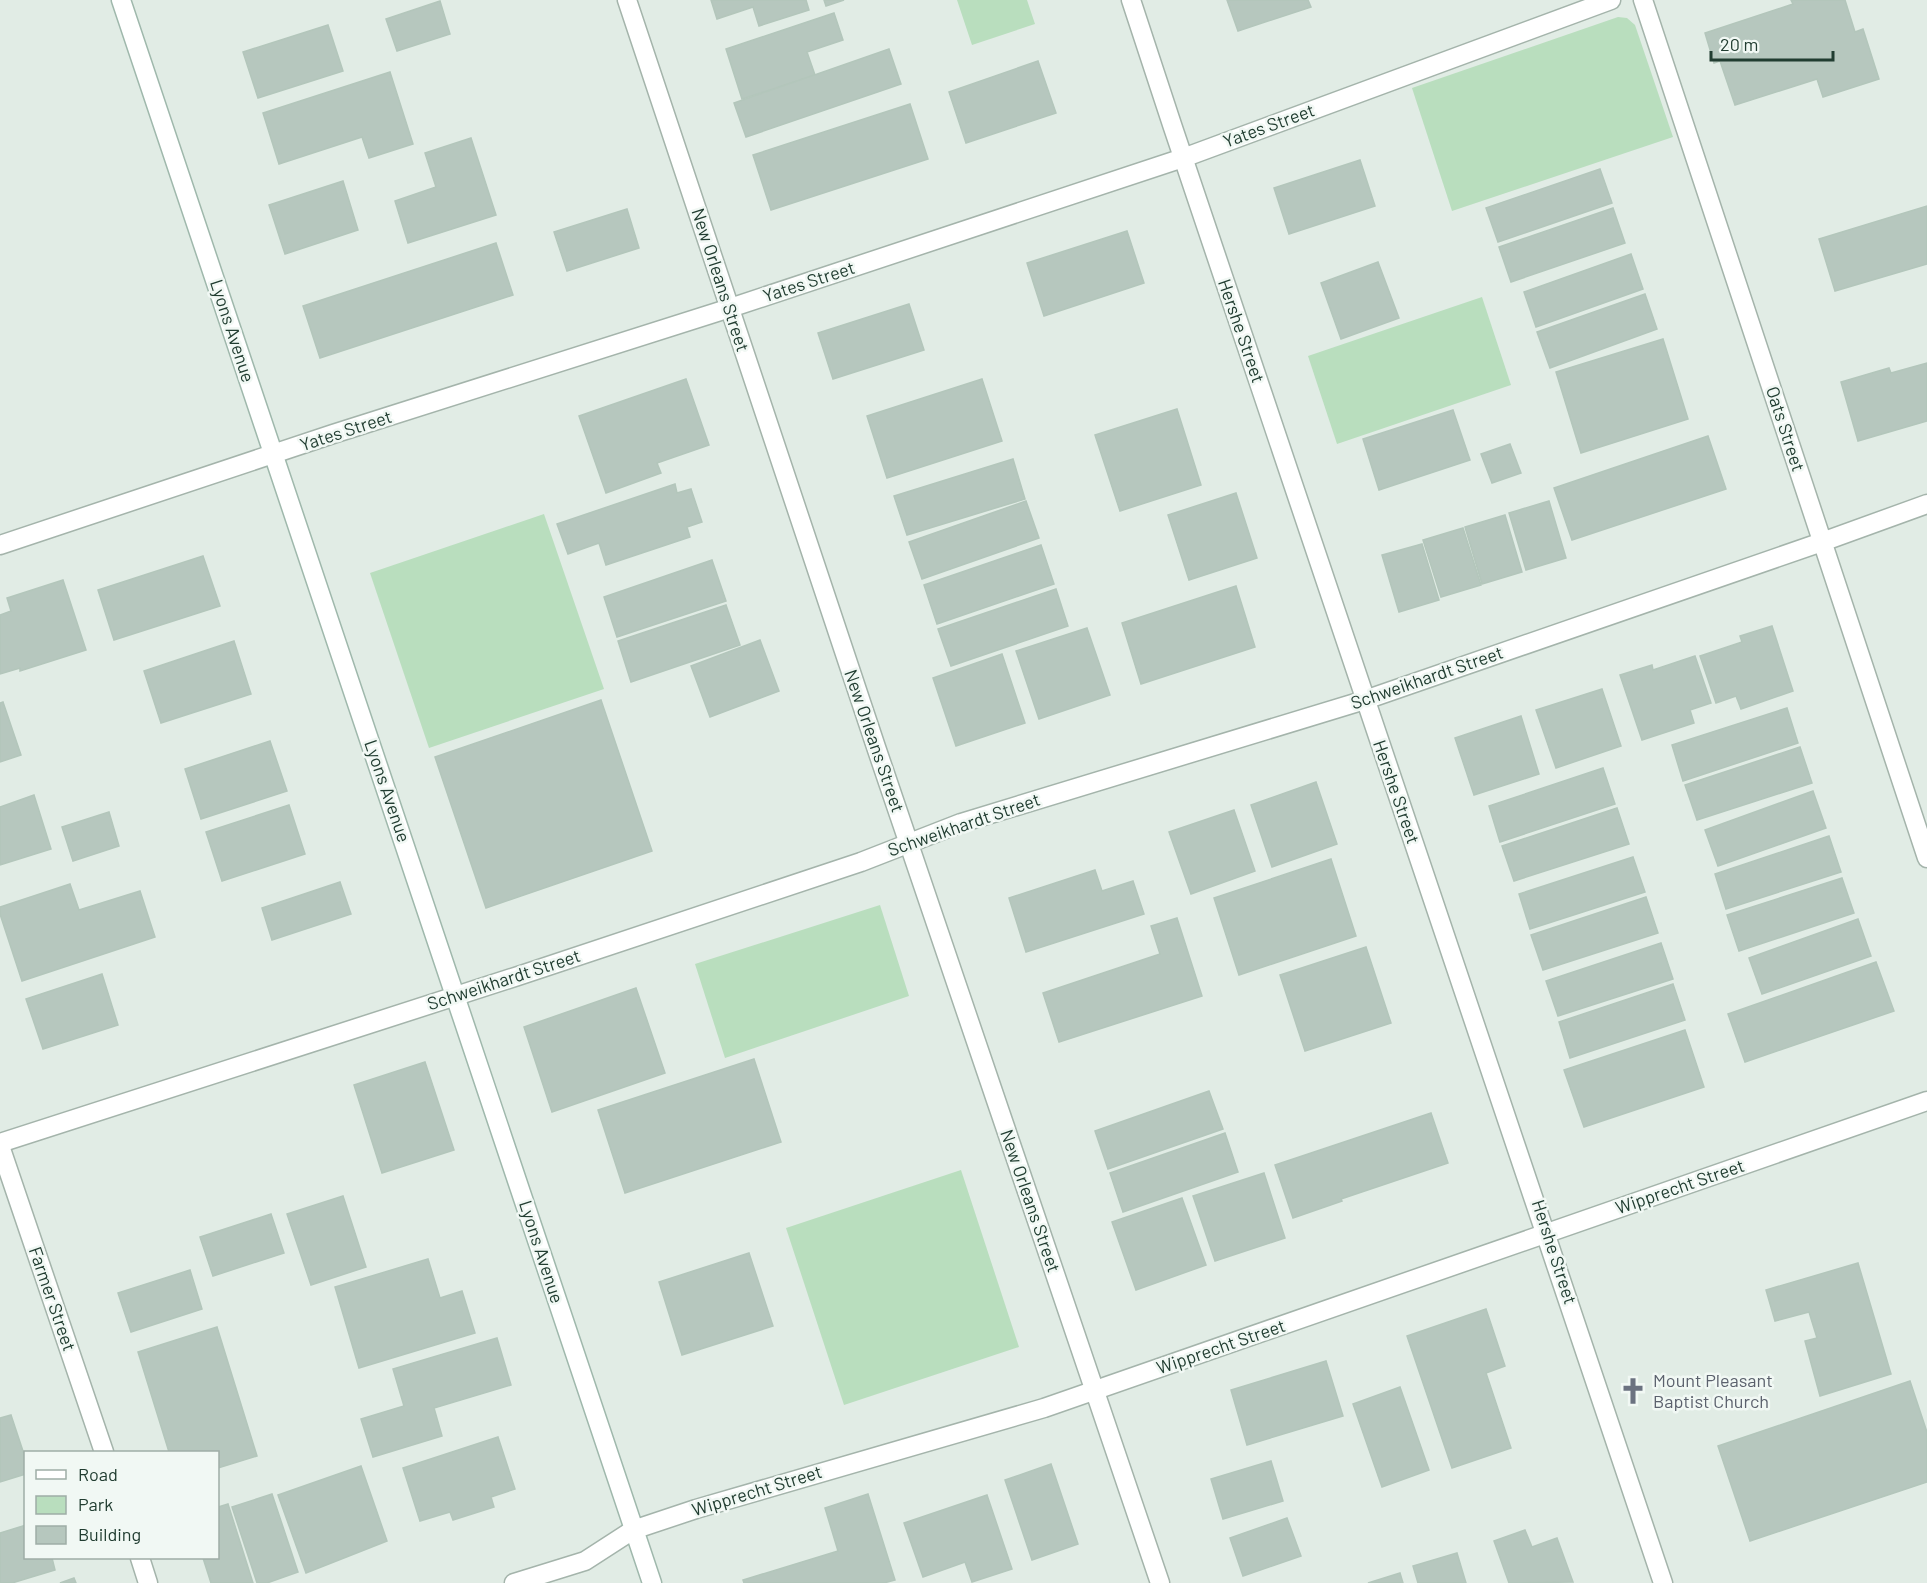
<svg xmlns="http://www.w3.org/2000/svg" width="1927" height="1583" font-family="Barlow,sans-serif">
<rect width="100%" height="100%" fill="#e1ece5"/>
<g fill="#b9debe">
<polygon points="957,0 1027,0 1035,24 972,45"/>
<polygon points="1618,17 1627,18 1635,25 1673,137 1452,211 1412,88"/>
<polygon points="1482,297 1511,385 1337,444 1308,356"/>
<polygon points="544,514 604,689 429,748 370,573"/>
<polygon points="880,905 909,996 725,1058 695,964"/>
<polygon points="961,1170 1019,1347 844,1405 786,1228"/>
</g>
<g fill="#b6c7be" stroke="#b3c6bb" stroke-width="1.5">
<polygon points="711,0 806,0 809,10 759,26 753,7 717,19"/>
<polygon points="824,0 844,0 826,6"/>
<polygon points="1227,0 1308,0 1311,7 1238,31"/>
<polygon points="1791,0 1845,0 1855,32 1863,29 1879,79 1823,97 1817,79 1735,105 1720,61 1714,63 1705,33 1793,4"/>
<polygon points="440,1 450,34 397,51 386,19"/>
<polygon points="834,13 843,40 807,52 815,75 742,99 726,49"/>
<polygon points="328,25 343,71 258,98 243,52"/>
<polygon points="889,49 901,84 746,137 734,103"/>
<polygon points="1038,61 1056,113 966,143 949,92"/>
<polygon points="390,72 413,144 369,158 362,137 279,164 263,113"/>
<polygon points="910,104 928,159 771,210 753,155"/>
<polygon points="471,138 496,215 408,243 395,201 436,187 425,153"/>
<polygon points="1360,160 1375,206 1289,234 1274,188"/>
<polygon points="1600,169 1612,203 1498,242 1486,208"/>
<polygon points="343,181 358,230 285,254 269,205"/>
<polygon points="1927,206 1927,264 1835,291 1819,239"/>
<polygon points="1613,208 1625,243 1511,282 1499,247"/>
<polygon points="627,209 639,248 567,271 554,232"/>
<polygon points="1127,231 1144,283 1044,316 1027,263"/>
<polygon points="496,243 513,295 320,358 303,306"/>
<polygon points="1631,254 1643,289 1536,327 1524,292"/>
<polygon points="1378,262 1399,318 1341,339 1321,283"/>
<polygon points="1645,294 1657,329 1550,368 1537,332"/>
<polygon points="909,304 924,350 833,379 818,333"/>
<polygon points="1663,339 1688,419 1581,453 1556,372"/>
<polygon points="1927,363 1927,421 1858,441 1841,382 1889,368 1891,373"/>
<polygon points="686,379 709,445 657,463 661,473 606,493 579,416"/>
<polygon points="982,379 1002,441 887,478 867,416"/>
<polygon points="1177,409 1201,485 1120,511 1095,435"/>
<polygon points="1453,410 1470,460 1379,490 1363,439"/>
<polygon points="1708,436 1726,489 1572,540 1554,488"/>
<polygon points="1510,444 1521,473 1492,483 1481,454"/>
<polygon points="1013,459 1025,499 907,535 894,496"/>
<polygon points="675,484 677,493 691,489 702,522 687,527 690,537 606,565 599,543 568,554 557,524"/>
<polygon points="1236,493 1257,558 1189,580 1168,515"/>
<polygon points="1026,501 1039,538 922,579 909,542"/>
<polygon points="1549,501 1566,558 1526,570 1509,513"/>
<polygon points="1505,515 1522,572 1482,584 1465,527"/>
<polygon points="1463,528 1481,585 1441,597 1423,540"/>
<polygon points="1422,544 1439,600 1399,612 1382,555"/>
<polygon points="1041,545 1054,584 937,624 924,585"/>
<polygon points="203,556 220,606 114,640 98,590"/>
<polygon points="712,560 726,601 617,637 604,597"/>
<polygon points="63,580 86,650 20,671 20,668 0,674 0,615 11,611 7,598"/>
<polygon points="1236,586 1255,647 1141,684 1122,623"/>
<polygon points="1056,589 1068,626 951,666 938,629"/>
<polygon points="726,605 740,645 631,682 618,641"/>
<polygon points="1772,626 1793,691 1741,709 1736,696 1716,703 1700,656 1742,642 1740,636"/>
<polygon points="1087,628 1110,695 1039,719 1016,651"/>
<polygon points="760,640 779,691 710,717 691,666"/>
<polygon points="234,641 251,694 161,723 144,671"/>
<polygon points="1002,654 1025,723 956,746 933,678"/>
<polygon points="1695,656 1711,703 1690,710 1694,723 1642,740 1620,675 1652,665 1653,670"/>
<polygon points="1602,689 1621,746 1556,768 1536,710"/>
<polygon points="601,700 652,851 486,908 435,757"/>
<polygon points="3,702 21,755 0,762 0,703"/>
<polygon points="1787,708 1798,743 1683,781 1672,745"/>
<polygon points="1521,716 1539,774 1474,795 1455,738"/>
<polygon points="270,741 287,791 201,819 185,769"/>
<polygon points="1800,747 1812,783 1697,820 1685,785"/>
<polygon points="1603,768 1615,804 1500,842 1489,806"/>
<polygon points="1316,782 1337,844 1272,867 1251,805"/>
<polygon points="1813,791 1826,828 1718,866 1705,830"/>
<polygon points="34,795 51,849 0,865 0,807"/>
<polygon points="289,805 305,854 222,881 206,832"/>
<polygon points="1617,808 1629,844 1514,881 1502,846"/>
<polygon points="1234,810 1255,871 1191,894 1169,832"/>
<polygon points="109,812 119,846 73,861 62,827"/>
<polygon points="1829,836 1841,872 1726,909 1715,874"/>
<polygon points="1633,857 1645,892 1530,929 1519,894"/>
<polygon points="1331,859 1356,936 1239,975 1214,898"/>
<polygon points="1095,870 1102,891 1133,881 1144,914 1026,952 1009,898"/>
<polygon points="1842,878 1854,913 1739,951 1727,915"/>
<polygon points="340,882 351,914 272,940 262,908"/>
<polygon points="70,884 79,910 140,891 155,937 22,981 0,914 0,907"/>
<polygon points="1646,897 1658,933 1543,970 1531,935"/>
<polygon points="1177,918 1202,996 1059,1042 1043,993 1160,954 1151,926"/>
<polygon points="1858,919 1871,956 1762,994 1749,958"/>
<polygon points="1661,943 1673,979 1558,1016 1546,981"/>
<polygon points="1366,947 1391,1023 1305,1051 1280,975"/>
<polygon points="1876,962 1894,1011 1745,1062 1728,1014"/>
<polygon points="102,974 118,1025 43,1049 26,999"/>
<polygon points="1673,984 1685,1020 1570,1058 1559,1022"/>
<polygon points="636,988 665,1073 552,1112 524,1027"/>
<polygon points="1685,1030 1704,1087 1584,1127 1564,1070"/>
<polygon points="754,1059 781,1142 625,1193 598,1110"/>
<polygon points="425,1062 454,1150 382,1173 354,1085"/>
<polygon points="1209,1091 1223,1129 1108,1169 1095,1131"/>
<polygon points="1431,1113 1448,1163 1341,1199 1342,1201 1293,1218 1275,1165"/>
<polygon points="1225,1133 1238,1172 1123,1212 1110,1173"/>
<polygon points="1264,1173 1285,1238 1215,1261 1193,1196"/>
<polygon points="343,1196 366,1267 311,1285 287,1214"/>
<polygon points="1182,1198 1206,1265 1136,1290 1112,1222"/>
<polygon points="271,1214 284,1253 213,1276 200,1237"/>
<polygon points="749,1253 773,1326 682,1355 659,1282"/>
<polygon points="428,1259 440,1298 462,1291 475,1333 359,1368 335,1287"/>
<polygon points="1858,1263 1891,1374 1820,1396 1805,1341 1817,1338 1809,1312 1775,1321 1766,1290"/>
<polygon points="190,1270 202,1309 131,1332 118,1293"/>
<polygon points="1486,1309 1505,1366 1486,1373 1511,1448 1452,1468 1407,1336"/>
<polygon points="217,1327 257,1456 218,1468 218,1452 169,1452 138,1352"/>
<polygon points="497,1338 511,1385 434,1408 442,1436 373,1457 361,1419 404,1406 393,1369"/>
<polygon points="1326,1361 1343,1416 1247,1445 1231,1390"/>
<polygon points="1910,1381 1927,1432 1927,1482 1750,1541 1718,1446"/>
<polygon points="1400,1387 1429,1470 1382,1487 1353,1404"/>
<polygon points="11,1415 26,1460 26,1474 0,1482 0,1418"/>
<polygon points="498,1437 515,1489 491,1497 494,1507 453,1520 450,1512 420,1521 403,1468"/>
<polygon points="1271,1461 1283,1501 1223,1519 1211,1479"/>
<polygon points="1051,1464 1078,1544 1032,1560 1005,1480"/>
<polygon points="361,1466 387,1541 306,1573 278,1495"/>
<polygon points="272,1494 298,1572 267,1583 257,1583 232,1507"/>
<polygon points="868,1494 895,1580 884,1583 744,1583 743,1580 838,1551 825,1508"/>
<polygon points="987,1495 1012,1569 972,1582 965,1562 923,1577 904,1523"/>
<polygon points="228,1504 253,1583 211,1583 203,1558 218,1558 218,1507"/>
<polygon points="1287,1518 1301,1556 1243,1576 1230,1538"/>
<polygon points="26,1525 26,1558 52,1558 55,1570 12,1583 0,1583 0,1533"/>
<polygon points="1525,1530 1532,1547 1557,1538 1573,1582 1509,1583 1494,1541"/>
<polygon points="1457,1553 1466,1583 1418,1583 1413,1566"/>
<polygon points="1400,1573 1403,1583 1368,1583"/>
<polygon points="74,1578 76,1583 60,1583"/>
</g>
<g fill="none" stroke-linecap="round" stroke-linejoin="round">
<defs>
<g id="street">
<polyline points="627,0 876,747 1160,1583"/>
<path d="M1131,0C1304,529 1489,1054 1663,1583"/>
<polyline points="1643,0 1927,858"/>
<polyline points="0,545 333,434 730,308 1183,158 1611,0"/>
<polyline points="0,1143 518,976 861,862 961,823 1365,700 1822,542 1927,504"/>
<polyline points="0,1146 104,1452"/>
<polyline points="140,1558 148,1583"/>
<polyline points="514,1583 585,1561 633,1530 696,1509 1044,1408 1927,1101"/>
</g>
<polyline id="secondary" points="121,0 652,1583"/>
</defs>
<use href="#street" stroke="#a4b4ab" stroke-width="21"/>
<use href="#secondary" stroke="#9fb8ac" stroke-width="21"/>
<use href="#street" stroke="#fff" stroke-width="18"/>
<use href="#secondary" stroke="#fff" stroke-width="18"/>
</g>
<defs>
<symbol id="church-bare" viewBox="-9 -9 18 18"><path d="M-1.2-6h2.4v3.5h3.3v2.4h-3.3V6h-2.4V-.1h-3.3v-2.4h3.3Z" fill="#6b7280" stroke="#f1f8f4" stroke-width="2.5" paint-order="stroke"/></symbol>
</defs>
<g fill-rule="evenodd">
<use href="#church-bare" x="1614" y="1372" width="38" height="38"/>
</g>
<g text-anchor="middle" stroke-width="5" stroke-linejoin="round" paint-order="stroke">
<g font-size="18" fill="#213d31" stroke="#f1f8f4">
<text transform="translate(1269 126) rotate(-20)" y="6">Yates Street</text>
<text transform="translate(720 280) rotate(72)" y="6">New Orleans Street</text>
<text transform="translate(809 282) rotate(-18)" y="6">Yates Street</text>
<text transform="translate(232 331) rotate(72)" y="6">Lyons Avenue</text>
<text transform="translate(1241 331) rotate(71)" y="6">Hershe Street</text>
<text transform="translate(1785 429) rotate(72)" y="6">Oats Street</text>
<text transform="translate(346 431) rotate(-18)" y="6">Yates Street</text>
<text transform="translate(1427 678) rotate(-19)" y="6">Schweikhardt Street</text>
<text transform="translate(874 741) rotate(71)" y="6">New Orleans Street</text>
<text transform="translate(387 791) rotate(71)" y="6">Lyons Avenue</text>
<text transform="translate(1396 792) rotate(71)" y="6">Hershe Street</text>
<text transform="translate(964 825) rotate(-19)" y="6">Schweikhardt Street</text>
<text transform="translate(504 980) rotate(-18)" y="6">Schweikhardt Street</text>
<text transform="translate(1680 1187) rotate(-19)" y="6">Wipprecht Street</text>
<text transform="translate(1030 1201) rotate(71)" y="6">New Orleans Street</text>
<text transform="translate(541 1252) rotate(72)" y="6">Lyons Avenue</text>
<text transform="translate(1554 1252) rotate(72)" y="6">Hershe Street</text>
<text transform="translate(52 1299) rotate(71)" y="6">Farmer Street</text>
<text transform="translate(1221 1347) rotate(-19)" y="6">Wipprecht Street</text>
<text transform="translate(757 1491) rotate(-17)" y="6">Wipprecht Street</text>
</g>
<g font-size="18" fill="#5b616d" stroke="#f1f8f4" text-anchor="start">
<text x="1653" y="1387">Mount Pleasant<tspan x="1653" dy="21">Baptist Church</tspan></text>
</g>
</g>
<rect x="24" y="1451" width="195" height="108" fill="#f1f8f4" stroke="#9eada6" stroke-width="1.5"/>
<rect x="36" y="1470" width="30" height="9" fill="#ffffff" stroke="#9eada6" stroke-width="1.5"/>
<text x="78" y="1481" font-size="18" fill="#213d31">Road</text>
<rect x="36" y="1496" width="30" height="18" fill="#b9debe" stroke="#9eada6" stroke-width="1.5"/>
<text x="78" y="1511" font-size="18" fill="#213d31">Park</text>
<rect x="36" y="1526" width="30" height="18" fill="#b6c7be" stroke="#9eada6" stroke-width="1.5"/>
<text x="78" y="1541" font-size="18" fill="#213d31">Building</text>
<path d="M1711 51v9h122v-9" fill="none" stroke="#213d31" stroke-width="3"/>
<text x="1720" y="51" font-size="18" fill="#213d31" stroke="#f1f8f4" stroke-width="4.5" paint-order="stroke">20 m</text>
</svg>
